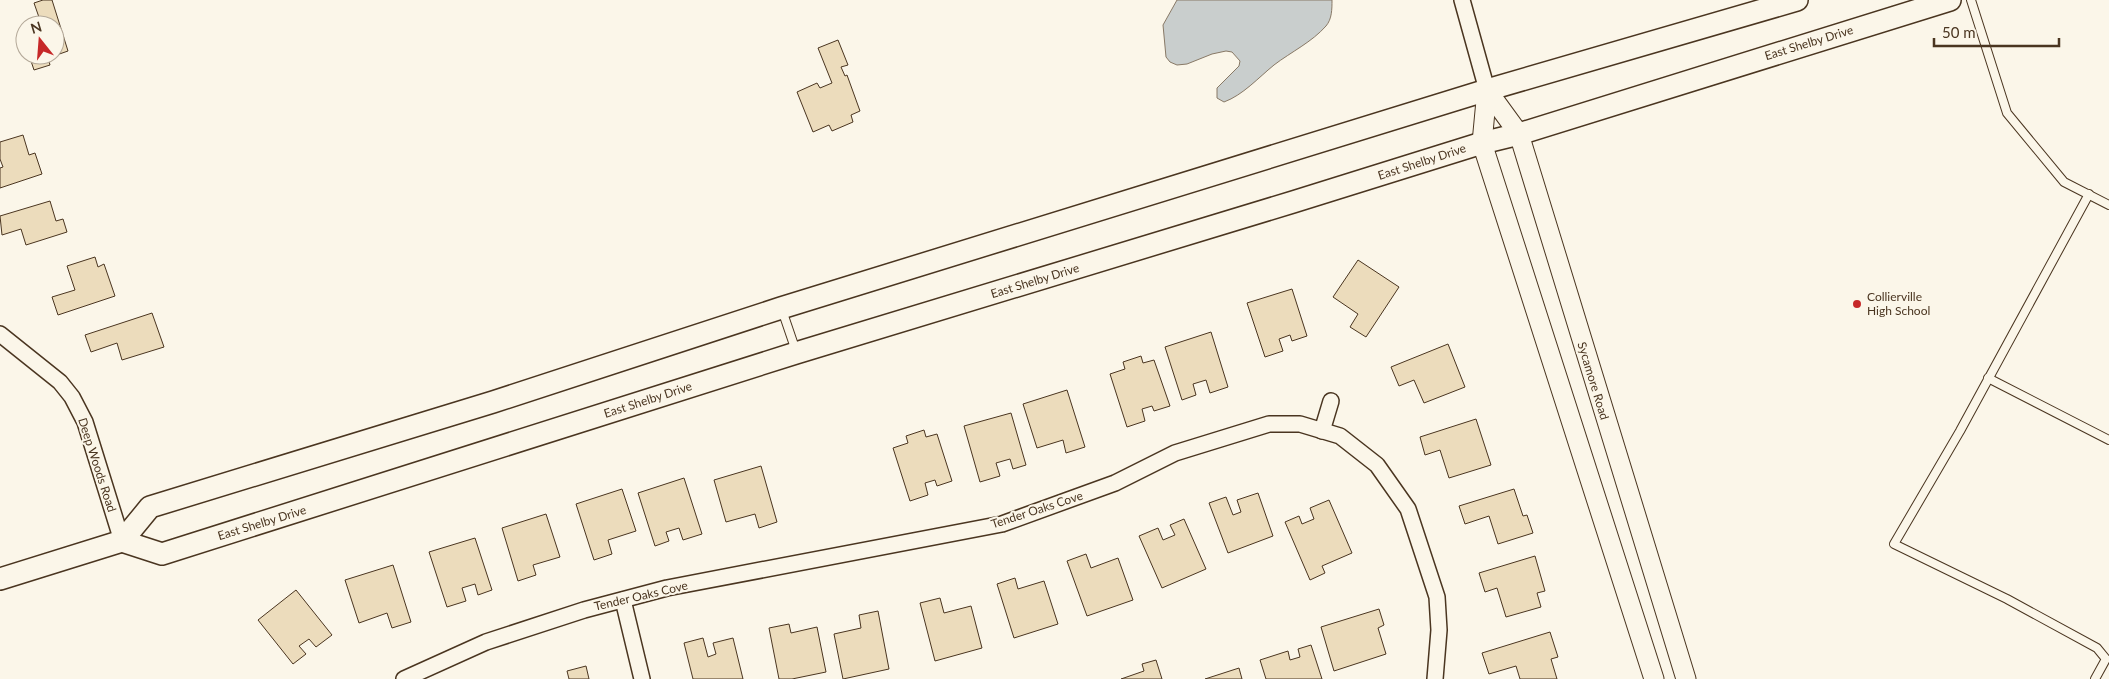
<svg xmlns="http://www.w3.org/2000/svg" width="2109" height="679" font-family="Lato,sans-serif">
<rect width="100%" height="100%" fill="#fbf6e9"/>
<path fill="#c9cecd" stroke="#887966" d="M1177,0H1332C1332,9 1332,19 1326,26C1312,42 1291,52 1274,65C1258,78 1243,95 1224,102L1217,98V88L1239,66L1240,61L1232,52L1226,51L1212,54L1187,64L1177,65L1170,62L1166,57L1163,25Z"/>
<g fill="#ecdcbc" stroke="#4a3520">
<polygon points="43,0 52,0 68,51 48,58 50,65 34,70 29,55 55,55 55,25 33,25 41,23 34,3"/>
<polygon points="838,40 848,65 841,67 845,76 847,75 860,111 851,115 853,122 832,131 829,125 813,132 797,92 817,83 820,88 832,83 818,48"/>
<polygon points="23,135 29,155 35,153 42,174 0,188 0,168 3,167 0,159 0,142"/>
<polygon points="50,201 56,221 63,219 67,232 26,245 21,229 2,235 0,216"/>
<polygon points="95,257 98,267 104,264 115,296 58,315 52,297 75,290 67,266"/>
<polygon points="1358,260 1399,287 1366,337 1350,327 1358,314 1333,297"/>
<polygon points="1292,289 1307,336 1292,341 1290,335 1279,339 1283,351 1265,357 1247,303"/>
<polygon points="152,313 164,347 122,360 117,343 91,352 85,335"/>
<polygon points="1211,332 1228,387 1210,393 1206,380 1193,384 1196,395 1182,400 1165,347"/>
<polygon points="1448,344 1465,387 1424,403 1414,380 1399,386 1391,367"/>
<polygon points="1141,356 1143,363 1154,360 1170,406 1154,411 1152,406 1142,409 1145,421 1127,427 1110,374 1125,369 1123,362"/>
<polygon points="1067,390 1085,447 1066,453 1063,440 1037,448 1023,404"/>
<polygon points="1011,413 1026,465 1013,469 1010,459 996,463 1000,476 980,482 964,426"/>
<polygon points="1476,419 1491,465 1449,478 1440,450 1425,455 1420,437"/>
<polygon points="924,430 926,437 937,434 952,481 937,486 935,480 925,483 928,495 910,501 893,448 908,443 906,436"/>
<polygon points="761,466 777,522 759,528 755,514 726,522 714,480"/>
<polygon points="684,478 702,534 683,540 679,528 666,532 669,541 655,546 638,493"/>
<polygon points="622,489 636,531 608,540 612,554 594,560 576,504"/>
<polygon points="1514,489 1523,516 1527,515 1533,533 1498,544 1489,516 1465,524 1459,506"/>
<polygon points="1258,493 1273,536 1228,553 1209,503 1226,497 1233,515 1241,512 1237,500"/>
<polygon points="1329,500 1352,553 1322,566 1325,573 1310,580 1285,522 1299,516 1302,524 1314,519 1310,508"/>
<polygon points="546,514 560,557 533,565 536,575 518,581 502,528"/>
<polygon points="1184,519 1206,569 1162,588 1139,536 1158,528 1163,540 1175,535 1170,525"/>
<polygon points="475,538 492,590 478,595 475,584 462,588 466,601 447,607 429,552"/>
<polygon points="1086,554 1091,568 1118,558 1133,600 1087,616 1067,561"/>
<polygon points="1535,556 1545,591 1537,593 1541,607 1506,617 1497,588 1485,592 1479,573"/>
<polygon points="393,565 411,622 392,628 387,613 359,623 345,580"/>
<polygon points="1015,578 1018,589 1044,581 1058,624 1014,638 997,584"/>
<polygon points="296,590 332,635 316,647 309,639 299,646 306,654 293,664 258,620"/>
<polygon points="940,598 944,613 971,606 982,648 935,661 920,603"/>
<polygon points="1379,609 1384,625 1378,628 1386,654 1334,671 1321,627"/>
<polygon points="878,611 889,669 843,679 834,634 861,628 859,615"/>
<polygon points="789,624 791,633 817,627 826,672 792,679 779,679 769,628"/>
<polygon points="1550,632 1558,657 1551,659 1557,679 1520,679 1516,666 1489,674 1482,653"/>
<polygon points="703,638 708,657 716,654 713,643 733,638 743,679 693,679 684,643"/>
<polygon points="1311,645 1322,679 1266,679 1260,660 1288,651 1290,660 1300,657 1298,649"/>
<polygon points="1156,660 1162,679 1121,679 1144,671 1142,664"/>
<polygon points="586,666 589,679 569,679 567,671"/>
<polygon points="1239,668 1242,679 1205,679"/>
</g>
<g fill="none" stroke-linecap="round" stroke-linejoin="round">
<defs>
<g id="service">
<polyline points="1971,0 2007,113 2064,182 2109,205"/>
<polyline points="2089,194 1960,431 1894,544 2007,599 2097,648 2106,659 2095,679"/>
<polyline points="782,310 796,351"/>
<polyline points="1988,378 2109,440"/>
</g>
<g id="minor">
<polyline points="1462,0 1487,90"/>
<polyline points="0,334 60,382 72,397 85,422 122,541"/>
<polyline points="1322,431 1331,401"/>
<polyline points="623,600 642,679"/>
<polyline points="404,679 486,642 584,610 667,588 1002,524 1115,483 1175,453 1269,424 1300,424 1340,436 1377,465 1408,509 1437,597 1439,630 1435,679"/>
</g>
<g id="tertiary">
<polyline points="1487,90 1519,134 1686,679"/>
<polyline points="1487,90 1482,143 1654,679"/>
</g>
<g id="secondary">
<polyline points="122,541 162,554 796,353 1293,202 1482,143 1519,134 1950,0"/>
<polyline points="0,579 122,541 150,507 493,402 781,308 1487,90 1797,0"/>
</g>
</defs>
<use href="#service" stroke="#4a3520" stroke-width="10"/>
<use href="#minor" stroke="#4a3520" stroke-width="18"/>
<use href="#tertiary" stroke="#4a3520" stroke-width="21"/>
<use href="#secondary" stroke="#4a3520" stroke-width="24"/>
<use href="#service" stroke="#fbf6e9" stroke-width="8"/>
<use href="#minor" stroke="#fbf6e9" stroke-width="15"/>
<use href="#tertiary" stroke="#fbf6e9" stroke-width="19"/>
<use href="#secondary" stroke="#fbf6e9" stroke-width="21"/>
</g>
<circle fill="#c62828" stroke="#fbf6e9" stroke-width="2" cx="1857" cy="304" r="5"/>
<g text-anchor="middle" stroke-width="4" stroke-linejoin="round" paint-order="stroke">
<g font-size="12" fill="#4a3520" stroke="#fbf6e9">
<text transform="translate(1809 43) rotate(-17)" y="4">East Shelby Drive</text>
<text transform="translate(1422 162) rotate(-18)" y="4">East Shelby Drive</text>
<text transform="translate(1035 281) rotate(-17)" y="4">East Shelby Drive</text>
<text transform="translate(1593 381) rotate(73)" y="4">Sycamore Road</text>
<text transform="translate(648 400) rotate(-18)" y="4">East Shelby Drive</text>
<text transform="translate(97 465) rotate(72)" y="4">Deep Woods Road</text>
<text transform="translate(1037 510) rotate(-18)" y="4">Tender Oaks Cove</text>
<text transform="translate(262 523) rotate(-17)" y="4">East Shelby Drive</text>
<text transform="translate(641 596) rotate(-13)" y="4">Tender Oaks Cove</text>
</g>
<g font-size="12" fill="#4a3520" stroke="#fbf6e9" text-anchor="start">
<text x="1867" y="301">Collierville<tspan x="1867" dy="14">High School</tspan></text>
</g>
</g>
<g transform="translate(40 40) rotate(343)"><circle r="24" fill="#fbf6e9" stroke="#b4a999"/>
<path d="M0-4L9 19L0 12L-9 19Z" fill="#c62828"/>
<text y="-8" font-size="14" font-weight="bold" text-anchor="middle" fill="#4a3520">N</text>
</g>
<path d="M1934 38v8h125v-8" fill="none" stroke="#4a3520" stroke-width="2.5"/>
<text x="1942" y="38" font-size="15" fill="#4a3520" stroke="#fbf6e9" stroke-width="4" paint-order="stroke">50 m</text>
</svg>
